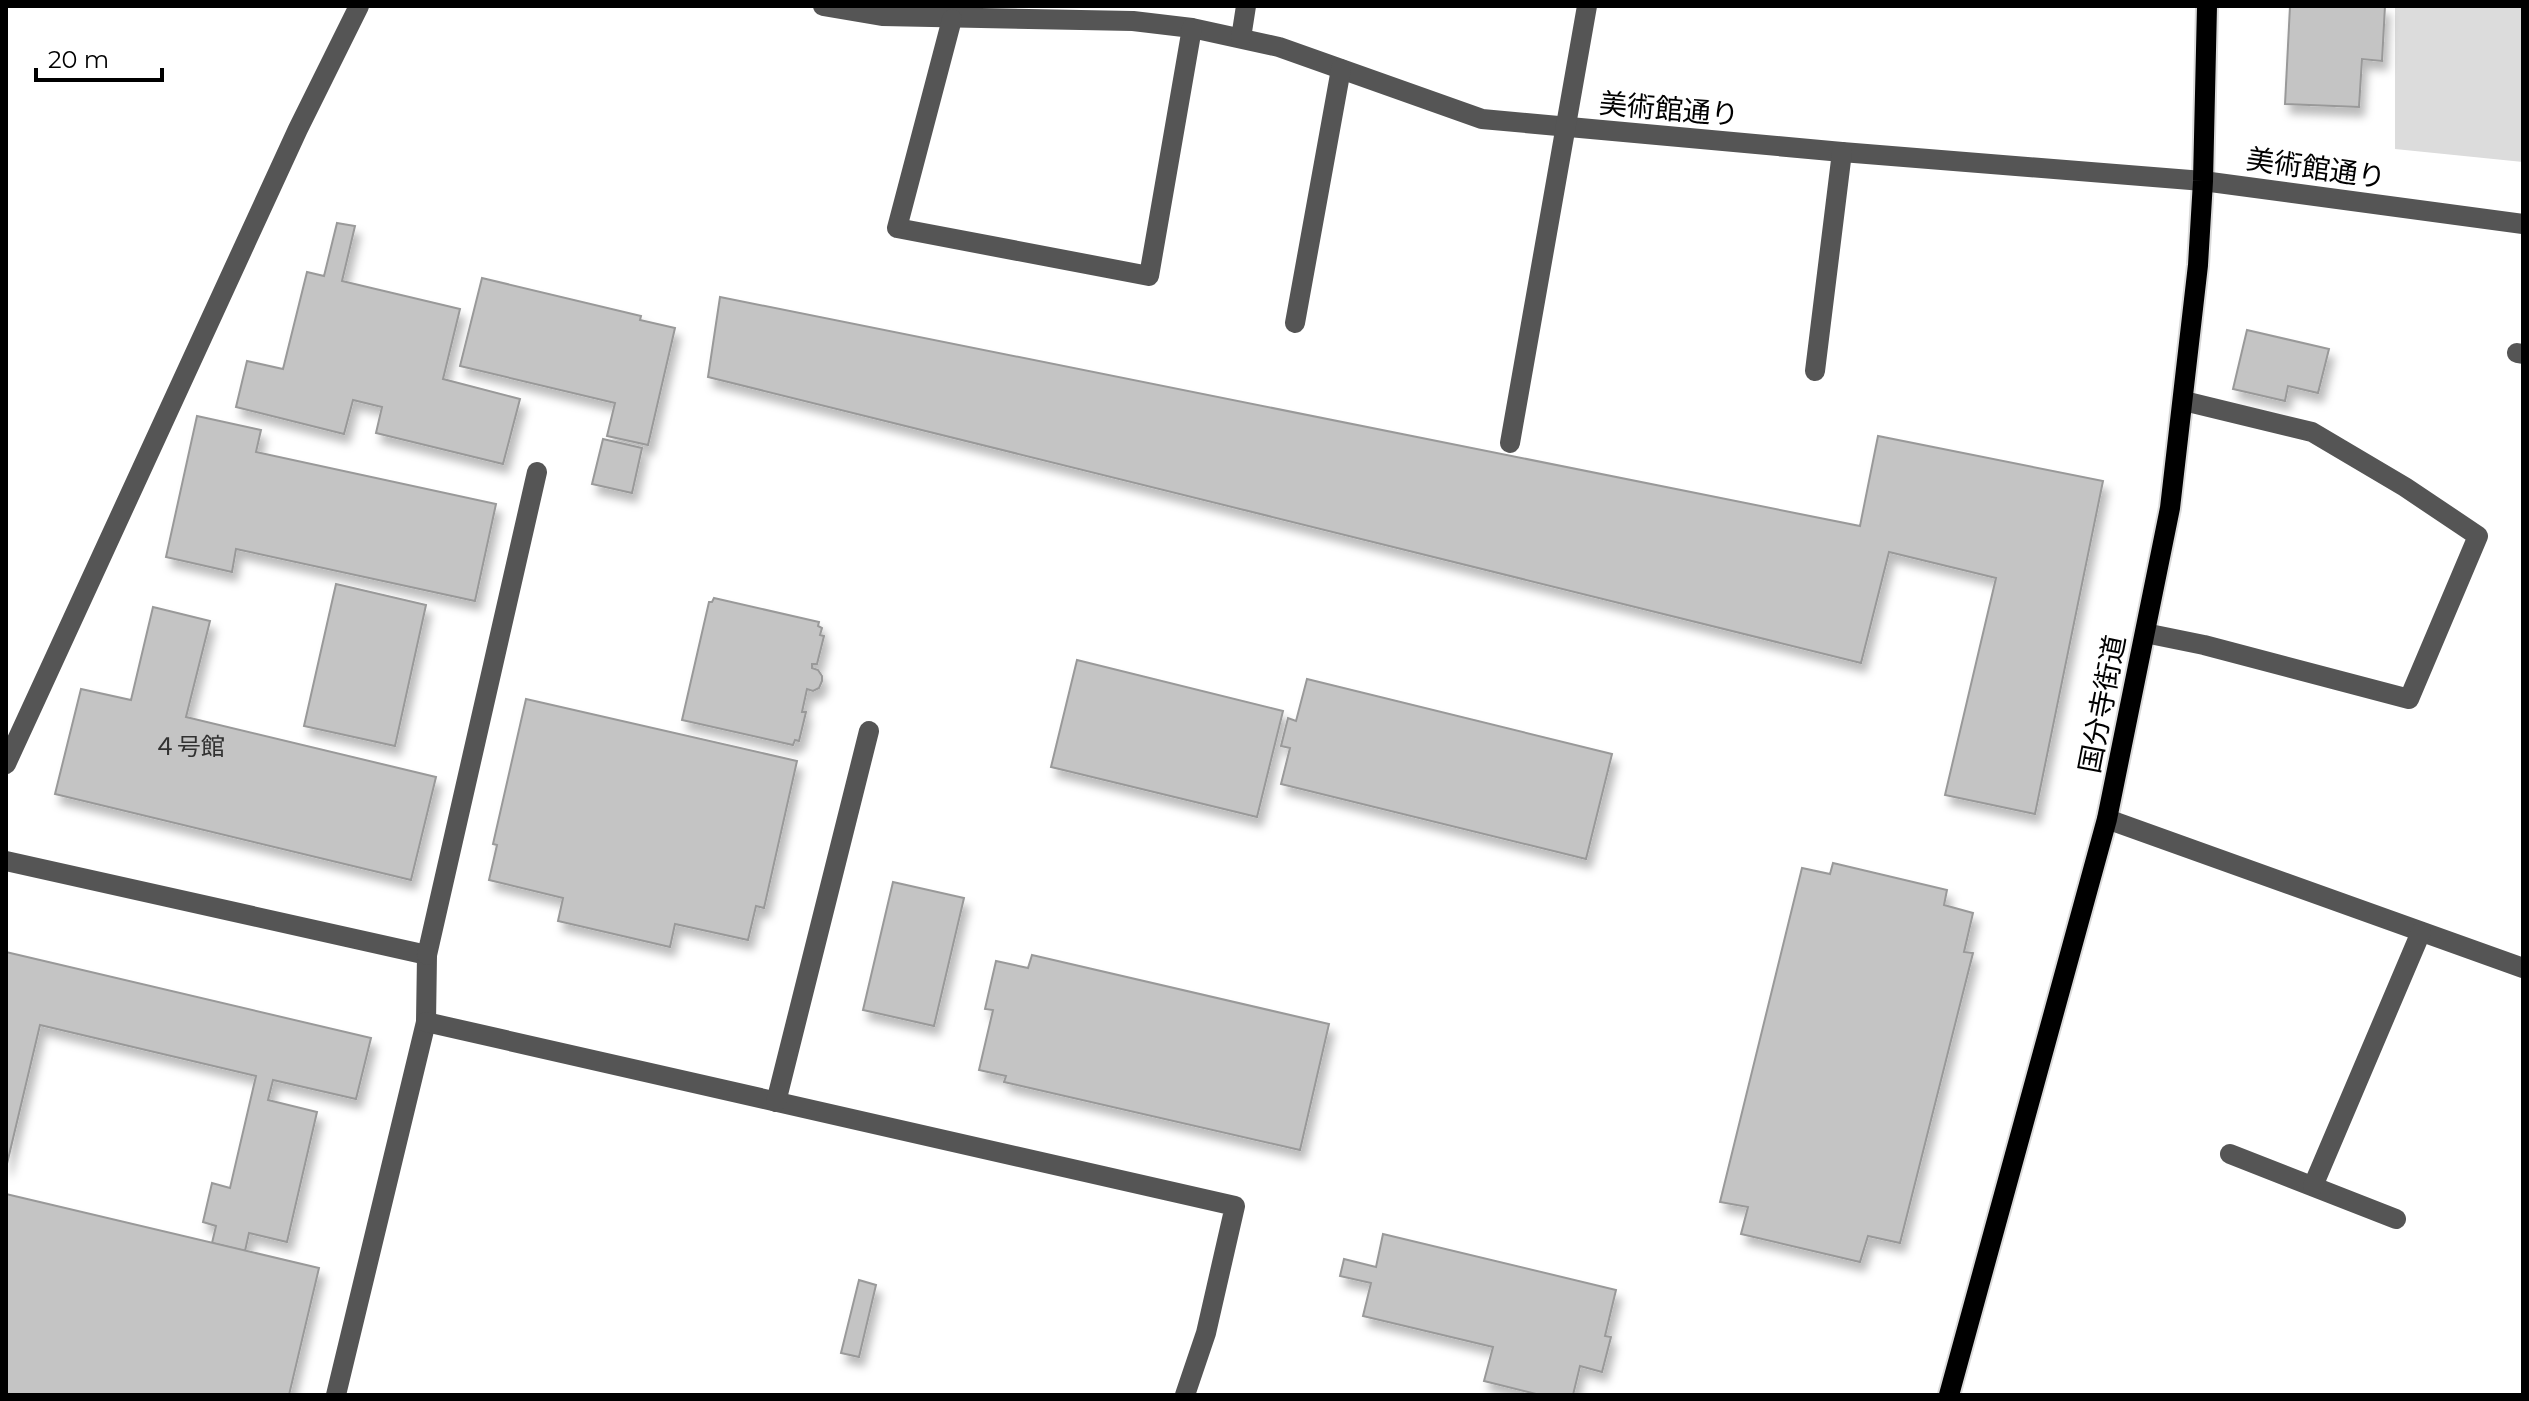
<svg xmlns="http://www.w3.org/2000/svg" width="2529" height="1401" font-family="Montserrat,'Noto Sans JP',sans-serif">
<defs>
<filter id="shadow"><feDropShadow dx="5" dy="9" stdDeviation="4" flood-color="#0004"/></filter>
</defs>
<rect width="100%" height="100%" fill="#fff"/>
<polygon fill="#dcdcdc" points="2395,6 2523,6 2523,162 2395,149"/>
<g fill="#c4c4c4" stroke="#999" stroke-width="2" filter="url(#shadow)">
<polygon points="2290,6 2385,6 2382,61 2362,59 2359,107 2285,104"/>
<polygon points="337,223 355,226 342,281 460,309 443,379 520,399 503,464 376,433 382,407 353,400 344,434 236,407 247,361 283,369 307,272 324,276"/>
<polygon points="482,278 641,316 640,320 675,328 648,445 607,436 615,403 460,366"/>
<polygon points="720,297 1860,526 1878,436 2103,481 2035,814 1945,795 1996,578 1889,552 1861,663 708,377"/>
<polygon points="2247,330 2329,349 2318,393 2288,386 2285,401 2233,389"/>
<polygon points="197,416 261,430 256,452 496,504 475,601 236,549 232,572 166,557"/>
<polygon points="603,439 642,448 632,493 592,484"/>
<polygon points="336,584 426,605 395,746 304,726"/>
<polygon points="714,598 819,622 818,626 822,628 820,635 824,636 817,664 812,664 812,668 818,670 822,676 822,681 819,688 813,691 807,689 802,712 806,712 799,741 795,740 793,745 682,720 709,602 712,602"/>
<polygon points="153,607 210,621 186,717 436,777 411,880 55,794 81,689 131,700"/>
<polygon points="1077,660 1283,711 1257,817 1051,767"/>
<polygon points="1307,679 1612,754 1586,859 1281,784 1290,748 1281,746 1288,718 1296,721"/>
<polygon points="526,699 797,761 764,908 756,906 748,940 675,924 670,947 558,921 563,898 489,880 497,845 493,844"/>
<polygon points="1833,863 1947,890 1944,905 1973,913 1964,952 1973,953 1900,1243 1868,1236 1860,1262 1741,1234 1748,1207 1720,1202 1802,868 1830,874"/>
<polygon points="893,882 964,898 934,1026 863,1010"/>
<polygon points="6,952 371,1038 356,1099 273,1080 268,1100 317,1112 287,1242 249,1233 245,1251 212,1243 216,1226 203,1222 212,1183 230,1188 256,1076 40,1025 6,1168"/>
<polygon points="1032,955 1329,1024 1300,1150 1004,1082 1006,1076 979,1070 993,1010 985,1009 996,961 1028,968"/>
<polygon points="6,1194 319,1268 289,1395 6,1395"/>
<polygon points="1383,1234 1616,1290 1605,1336 1611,1337 1602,1372 1580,1366 1573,1395 1540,1395 1484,1381 1493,1347 1363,1316 1371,1283 1340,1276 1344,1259 1376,1267"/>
<polygon points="859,1280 876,1285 859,1357 841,1353"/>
</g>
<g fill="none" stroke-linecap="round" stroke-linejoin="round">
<defs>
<polyline id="major" points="1949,1395 2107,819 2170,508 2198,265 2203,181 2207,6"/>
</defs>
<use href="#major" stroke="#dbdbdb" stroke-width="24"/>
<g stroke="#555" stroke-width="20">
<polyline points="823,6 882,16 1133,21 1192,28 1279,47 1482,119 1842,152 2203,181 2523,224"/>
<polyline points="952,19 897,228 1149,276 1192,28"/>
<polyline points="1241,38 1246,6"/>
<polyline points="1295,323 1341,69"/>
<polyline points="2517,353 2523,354"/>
<polyline points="1815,371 1842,152"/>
<polyline points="1510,443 1587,6"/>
<polyline points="2145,633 2204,645 2409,699 2478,536 2405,487 2312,432 2184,401"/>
<polyline points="6,764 298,129 359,6"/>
<polyline points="2107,819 2523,968"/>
<polyline points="6,861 427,955 426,1022 336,1395"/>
<polyline points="427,955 537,472"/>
<polyline points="426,1022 1235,1206 1206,1333 1185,1395"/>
<polyline points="776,1102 869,731"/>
<polyline points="2230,1154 2396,1219"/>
<polyline points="2313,1186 2421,932"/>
</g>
<use href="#major" stroke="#000" stroke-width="20"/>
</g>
<g text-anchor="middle" stroke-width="6" stroke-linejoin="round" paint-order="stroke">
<g font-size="24" fill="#313131">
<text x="189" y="755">４号館</text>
</g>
<g font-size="28" fill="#000" stroke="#fff">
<text transform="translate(1669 109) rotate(5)" y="10">美術館通り</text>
<text transform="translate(2316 168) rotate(8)" y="10">美術館通り</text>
<text transform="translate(2102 704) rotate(-79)" y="10">国分寺街道</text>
</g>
</g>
<rect width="2529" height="1401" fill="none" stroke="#000000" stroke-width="16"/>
<path d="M36 68v12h126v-12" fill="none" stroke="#000000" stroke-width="4"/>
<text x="48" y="68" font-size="24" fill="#000000" stroke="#ffffff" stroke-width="6" paint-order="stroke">20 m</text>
</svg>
